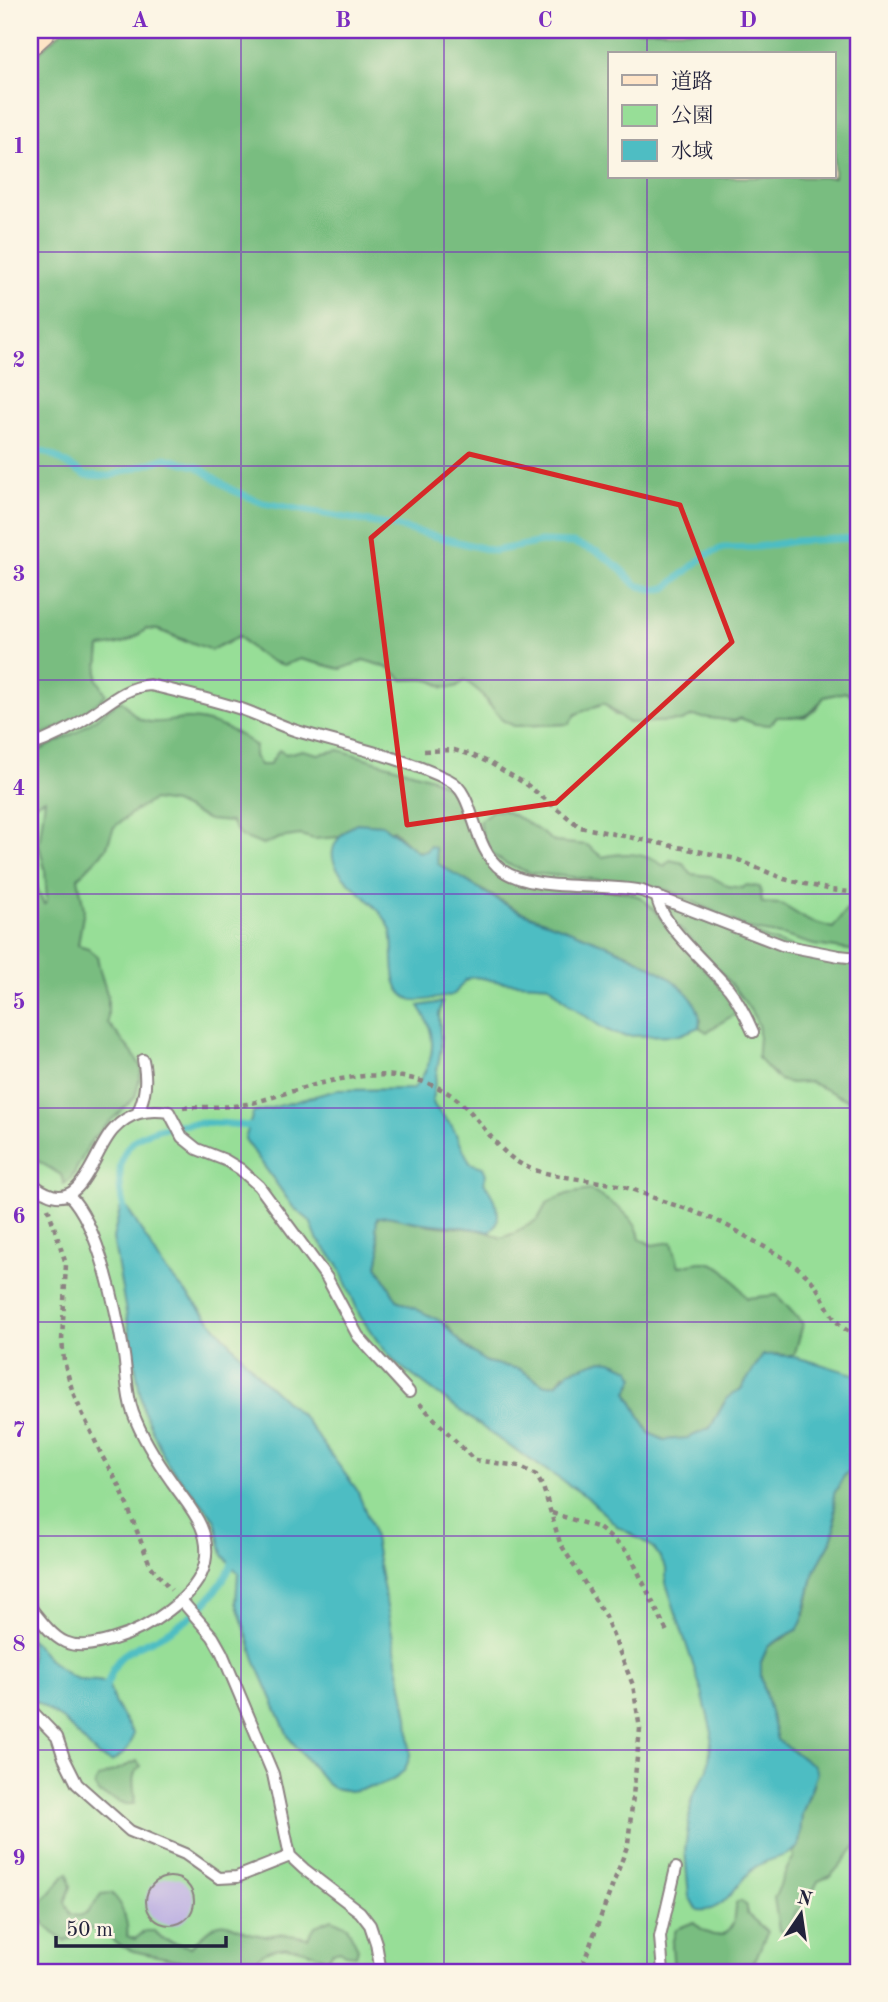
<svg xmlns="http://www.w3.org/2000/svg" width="888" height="2002" font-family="'Old Standard TT','Noto Serif JP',serif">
<rect width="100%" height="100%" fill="#fcf5e5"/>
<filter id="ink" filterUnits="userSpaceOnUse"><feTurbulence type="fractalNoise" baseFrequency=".0143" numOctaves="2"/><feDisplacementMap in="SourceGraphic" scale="14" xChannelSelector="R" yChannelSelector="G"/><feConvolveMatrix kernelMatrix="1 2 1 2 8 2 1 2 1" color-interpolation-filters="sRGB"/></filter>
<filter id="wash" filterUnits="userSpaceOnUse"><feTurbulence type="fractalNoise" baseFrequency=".00686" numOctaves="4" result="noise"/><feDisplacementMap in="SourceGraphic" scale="28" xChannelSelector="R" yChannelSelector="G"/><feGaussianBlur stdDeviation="1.57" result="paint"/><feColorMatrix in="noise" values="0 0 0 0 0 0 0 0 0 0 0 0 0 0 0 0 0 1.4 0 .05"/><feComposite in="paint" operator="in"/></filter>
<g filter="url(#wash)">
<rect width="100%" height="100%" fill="#f7e3ca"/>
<path fill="#97de97" stroke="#5c8069" stroke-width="2" d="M146,629L159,630L186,642L226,644L239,636L255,652L284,665L300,659L341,669L365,660L391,669L403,680L429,679L444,688L464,679L480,692L488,704L515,726L568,724L576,714L604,703L615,715L681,721L692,715L734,721L740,718L756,724L777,717H805L815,710L824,697L845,692L858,698V1972H30V736L34,737L97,679L100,647C119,645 131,642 146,629Z"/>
<g fill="#79bd80" stroke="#4e705e" stroke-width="2" fill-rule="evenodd">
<path d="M63,30H858V698L845,692L824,697C808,720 803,717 777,717L770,725L756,724L740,718L735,721L693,716L681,721L628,723L604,703L576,714L569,724L514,726L502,720L480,692L465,680C450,696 442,682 427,680C420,678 411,680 403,680L391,669L365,660L341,669L300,659L284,665L273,662L255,652L239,636L211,650L159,630L146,629C131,642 119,645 100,647L97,679L106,694C95,708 47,738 30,736V60ZM610,54H834V177H610Z"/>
<path d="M121,700C127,705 132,715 140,719C156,727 173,718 189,719C212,720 239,732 255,746L254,756L260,765H269L279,750L286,754L303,750L318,754L339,750L432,778L451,789L456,796C467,824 476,851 498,873L626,892L640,897L655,910L674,936L725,990L736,1007V1013C727,1020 717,1024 707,1032L699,1027L701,1020L631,955L519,911L437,864L436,857L426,851L419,852L413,849L393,830H347L339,837L314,839L300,835L280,838L263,845L240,836L231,822L208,820L174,803L153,800L133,812L114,827L106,849L78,878L84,909L78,945L88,948L97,956L100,971L108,997V1023L134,1055L142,1069L135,1097L92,1139L71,1179L64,1184L61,1175L30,1156V854L37,888L44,904L47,901L45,869L39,845L45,799L30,806V755L77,732Z"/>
<path d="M503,810L525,821L555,842L587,845L602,857C624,852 645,852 664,866L670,860L683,863L691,874L710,876L728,886L742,888L747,885L760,887L762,903L781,904L809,921L833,928L846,910L858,918V951L814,945L785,936L749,929L671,891L641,884L531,873L507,864L493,855L483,837L479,821L492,811Z"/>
<path d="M670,905L820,957L858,963V1105L810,1082L791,1083L779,1080L758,1058C757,1047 761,1036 758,1025C749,998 692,942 671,919L667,913Z"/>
<path d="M590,1190C609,1201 638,1216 640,1239L652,1245L672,1242L679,1266C687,1266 693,1262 701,1262C724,1261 734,1281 747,1298L777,1295L803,1324L795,1353L790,1356L776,1354L741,1389L727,1398L710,1428L688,1439L664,1440L649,1433L627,1392L633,1382L564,1374L556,1384L545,1385L519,1369L486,1362L478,1357L455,1337L448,1326L397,1300L377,1266L380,1250L375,1221L380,1215C397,1216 414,1223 430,1225C457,1229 476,1225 501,1238L515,1233L538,1219L547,1203L567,1194Z"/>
<path d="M858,1462V1844L831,1876L818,1881L808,1902L796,1911L786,1933L779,1930L774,1898C782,1884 784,1870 794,1857L793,1852L799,1846L802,1814L814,1783L788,1749L777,1740L761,1677V1662L768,1646L790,1635L805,1614L814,1572L830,1543L835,1528L834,1494L843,1477Z"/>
<path d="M137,1761L141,1766C127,1777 137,1789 134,1804H126L98,1793L95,1785L98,1778Z"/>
<path d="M68,1873L71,1887L65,1902L71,1914C85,1921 94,1905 101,1894L112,1893C121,1905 129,1921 127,1936L135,1939L145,1931H154L162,1939L191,1947C230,1905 223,1931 264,1936C269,1936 275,1934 280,1934C290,1935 299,1936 308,1938L315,1926L332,1919L347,1926L358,1948L356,1955L346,1954L340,1950L332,1952L327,1961C304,1943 259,1940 248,1972H208L213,1965L181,1961L133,1951L119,1945L102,1932L83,1927L79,1936L65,1941C58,1938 43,1924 40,1917C38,1913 41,1905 42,1900C56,1892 58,1878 68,1873Z"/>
<path d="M741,1901L747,1906V1914L768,1932C760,1944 757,1962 748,1972H674L672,1944L676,1929L694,1922C717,1947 737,1934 736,1903Z"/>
</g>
<g fill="#4ebdc3" stroke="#38707f" stroke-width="2">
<path d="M356,823L383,825L418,852L426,851L430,846L435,848L438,864C465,879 492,899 521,912C560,929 712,972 699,1027L680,1035L625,1036L615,1034L601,1027L569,1004L549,985C529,983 509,984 490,980C483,978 475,976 469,978C462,981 459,990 454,994C449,997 417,1002 412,1000C386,992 396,951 391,931C378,890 292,866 356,823Z"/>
<path d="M442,1002L439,1015L441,1048L432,1100L435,1107L452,1126L470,1163L483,1167L486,1174L484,1182C493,1196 507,1218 490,1232C462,1225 434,1226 405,1220C396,1218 386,1214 377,1218L376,1228L380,1251L377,1266L397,1300L441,1321L464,1346L486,1362L519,1369L545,1385L556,1384L569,1371L602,1360L611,1361L630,1369L635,1377L627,1392L649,1433L664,1440L688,1438L710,1428L727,1398L741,1389L763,1355C795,1352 827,1368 858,1375V1462L843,1477L834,1494L835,1528L830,1543L814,1572L802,1621L798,1629L768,1646L761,1662V1677L777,1740L814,1766L817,1773L802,1814L799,1846C787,1859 768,1857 754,1868C736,1882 725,1914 698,1910L689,1897L685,1851L692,1797L708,1769L712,1733L702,1692L666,1583V1568L653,1547L617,1526L587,1497L500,1440L397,1364L379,1343L360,1316L338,1264L317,1239L310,1221L293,1207L245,1139L253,1113L337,1090L413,1089C436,1062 439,1035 419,1006Z"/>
<polygon points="120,1209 128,1209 164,1268 263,1380 303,1417 357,1490 372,1528 408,1717 410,1756 405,1770 393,1780 378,1786 350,1791 333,1788 326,1783 289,1738 257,1665 236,1602 238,1573 223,1555 215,1519 167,1463 143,1410 113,1238"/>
<path d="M30,1638C45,1654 59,1674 81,1680C92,1682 98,1679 108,1684L115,1704L133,1733C132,1748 123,1756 111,1762L99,1757L63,1720L30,1698Z"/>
</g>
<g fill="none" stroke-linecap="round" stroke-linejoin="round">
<g stroke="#4ebdc3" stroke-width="7">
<polyline points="30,443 35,449 52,455 85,475 110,476 166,458 198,467 232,490 263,503 398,527 494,551 541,542 573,543 598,552 619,567 636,585 655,590 666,588 706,555 723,548 757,547 795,541 858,538"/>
<path d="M126,1216C120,1197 116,1170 125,1152C141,1118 225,1120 256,1128"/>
<path d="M103,1691C110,1681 112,1667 120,1658C131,1647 145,1644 158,1637C192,1620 220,1593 235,1557"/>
</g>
</g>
<g id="blocks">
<circle fill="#bdb1e2" cx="170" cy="1901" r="24"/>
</g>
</g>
<g filter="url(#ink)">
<use href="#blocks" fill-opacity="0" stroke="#8c8282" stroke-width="2"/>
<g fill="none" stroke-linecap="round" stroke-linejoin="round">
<defs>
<g id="lane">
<path d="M30,746C51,739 70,729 88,717C109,703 125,687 150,685C180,692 209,699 238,708C258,714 277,725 297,731C348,746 402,757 449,780C476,793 471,848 502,870C534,893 602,882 642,891L782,945L839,956L858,958"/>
<path d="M657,896C658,922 711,967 729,989C739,1002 746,1016 753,1032"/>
<path d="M138,1112C146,1094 147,1079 143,1060"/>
<path d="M30,1180C34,1186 40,1190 47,1193C83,1211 94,1149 114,1129C130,1112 147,1109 169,1112L182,1137L197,1149L225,1160L240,1169L259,1186L327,1278L358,1336L409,1392"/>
<polyline points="181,1600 213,1637 222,1653 273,1774 290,1856 304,1869 360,1912 370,1925 376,1943 381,1972"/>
<path d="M30,1607C59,1644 67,1653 114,1639C146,1630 198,1597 205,1563C212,1529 189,1507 172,1482C157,1461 142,1437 133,1413C126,1394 127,1374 124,1355C117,1313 99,1225 69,1195"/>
<polyline points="30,1709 57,1737 64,1758 77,1784 130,1831 185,1854 219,1878 237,1877 290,1856"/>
<polyline points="663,1972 660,1937 676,1868"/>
</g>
<polyline id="secondary" points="30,39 40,30"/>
</defs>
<use href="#lane" stroke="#8c8282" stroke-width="14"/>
<use href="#secondary" stroke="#8c8282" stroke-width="33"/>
<g stroke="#8c8282" stroke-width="4.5" stroke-dasharray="5 5" stroke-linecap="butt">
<polyline points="424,751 454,750 472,755 490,763 526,784 580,827 736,859 784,879 831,890 858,893"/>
<path d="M183,1108C204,1106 227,1108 247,1104C262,1101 278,1095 293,1091C343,1076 400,1064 448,1093C484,1115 494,1159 538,1171C563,1178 591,1180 617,1185C630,1188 644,1194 657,1199C686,1209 714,1217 740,1233C763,1247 793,1260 811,1280C827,1298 831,1330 858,1334"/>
<polyline points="48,1208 66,1264 62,1340 64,1361 73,1393 102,1456 120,1487 150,1565 171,1590"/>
<polyline points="419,1403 474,1460 519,1466 536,1475 543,1487 560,1543 605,1616 633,1685 640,1729 628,1844 580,1972"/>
<polyline points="552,1513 599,1528 629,1553 667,1632"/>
</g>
<use href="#lane" stroke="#fff" stroke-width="10"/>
<use href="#secondary" stroke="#ffe4c6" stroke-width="30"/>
</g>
</g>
<path fill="none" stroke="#d62828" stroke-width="5" stroke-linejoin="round" d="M469,454L680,505L732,642L556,803L407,825L371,538Z"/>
<path fill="none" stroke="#7b2cbf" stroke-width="2" stroke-opacity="0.55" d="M241,30V1972M444,30V1972M647,30V54M647,177V1972M30,252H858M30,466H858M30,680H858M30,894H858M30,1108H858M30,1322H858M30,1536H858M30,1750H858"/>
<rect width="888" height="2002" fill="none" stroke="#fcf5e5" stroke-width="77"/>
<rect x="608" y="52" width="228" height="126" fill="#fcf5e5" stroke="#a5a1a1" stroke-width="2"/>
<rect x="622" y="75" width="35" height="10" fill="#ffe4c6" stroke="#a5a1a1" stroke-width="2"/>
<text x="671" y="88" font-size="21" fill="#22223b">道路</text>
<rect x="622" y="105" width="35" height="21" fill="#97de97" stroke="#a5a1a1" stroke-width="2"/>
<text x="671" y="122" font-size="21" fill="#22223b">公園</text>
<rect x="622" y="140" width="35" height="21" fill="#4ebdc3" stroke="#a5a1a1" stroke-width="2"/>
<text x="671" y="158" font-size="21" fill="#22223b">水域</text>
<g transform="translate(801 1914) rotate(13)" stroke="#fcf5e5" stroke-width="5" paint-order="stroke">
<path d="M0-5L12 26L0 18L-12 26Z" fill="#22223b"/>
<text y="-10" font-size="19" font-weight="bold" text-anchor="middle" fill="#22223b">N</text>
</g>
<path d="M56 1936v10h170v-10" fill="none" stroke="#22223b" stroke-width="3.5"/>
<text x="66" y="1936" font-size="21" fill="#22223b" stroke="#fcf5e5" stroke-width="5" paint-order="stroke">50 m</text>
<rect x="38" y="38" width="812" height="1926" fill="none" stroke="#7b2cbf" stroke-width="2.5"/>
<g font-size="23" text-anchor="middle" font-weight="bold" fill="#7b2cbf">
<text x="140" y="27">A</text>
<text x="343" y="27">B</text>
<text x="545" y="27">C</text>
<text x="748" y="27">D</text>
<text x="19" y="153">1</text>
<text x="19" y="367">2</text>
<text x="19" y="581">3</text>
<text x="19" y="795">4</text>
<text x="19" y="1009">5</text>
<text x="19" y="1223">6</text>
<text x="19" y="1437">7</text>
<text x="19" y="1651">8</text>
<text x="19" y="1865">9</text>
</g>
</svg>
